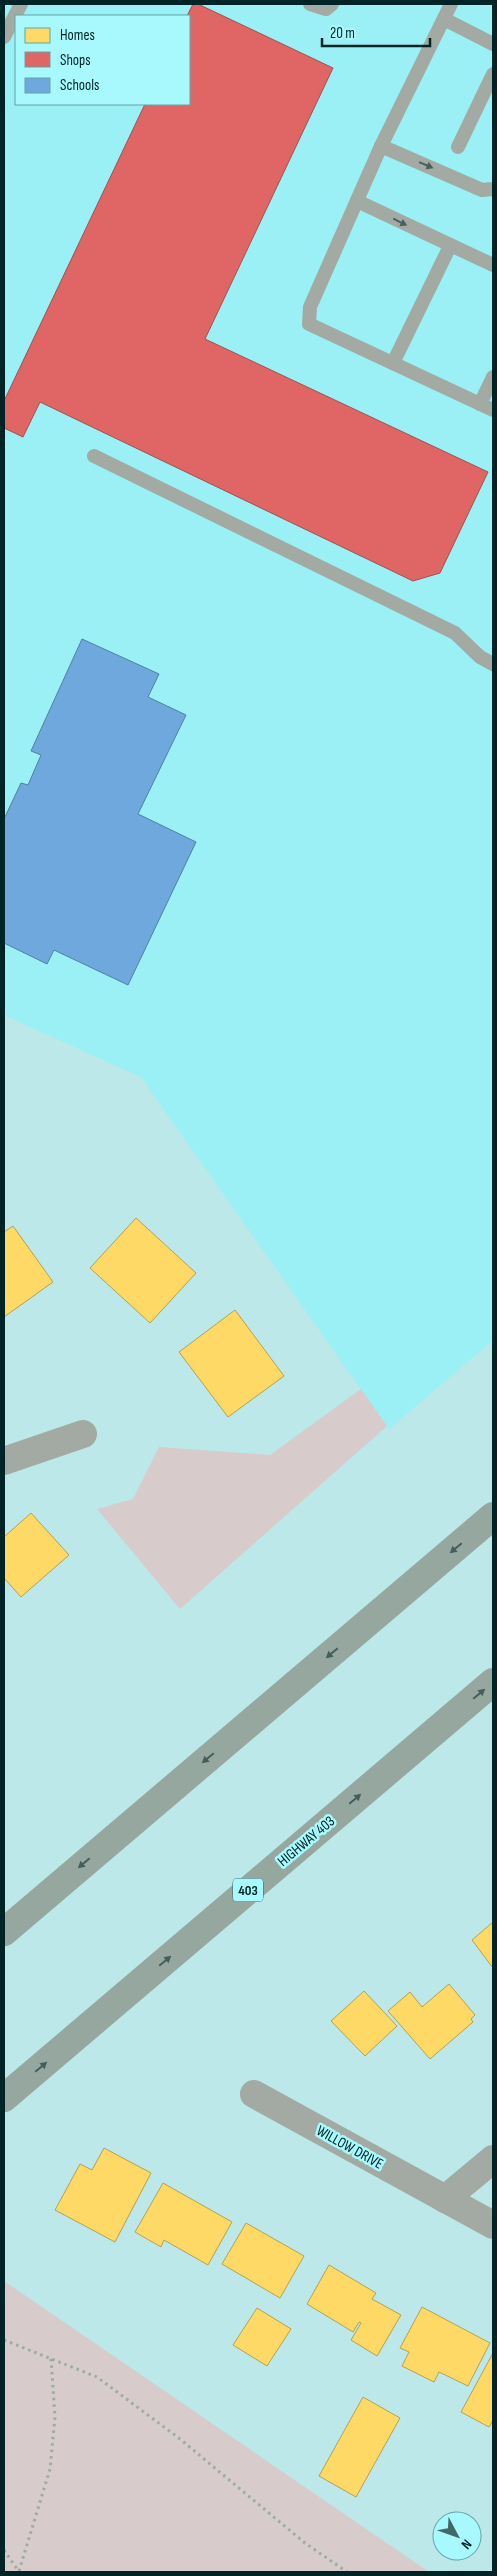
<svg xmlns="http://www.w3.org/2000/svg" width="497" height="2576" font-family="'Sofia Sans Condensed',sans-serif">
<rect width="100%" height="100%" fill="#bce8e9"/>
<path fill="#9af0f4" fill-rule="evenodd" d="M4,4H493V1340L389,1429L141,1077L4,1015ZM16,16H189V104H16Z"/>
<g fill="#d7cbcb">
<polygon points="361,1389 387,1426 180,1609 97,1509 133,1499 159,1447 270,1455"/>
<polygon points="4,2281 429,2572 4,2572"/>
</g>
<g fill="#ffd966" stroke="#b2a252">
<polygon points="136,1218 196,1273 150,1323 90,1268"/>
<polygon points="13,1226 53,1282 4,1317 4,1232"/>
<polygon points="235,1310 284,1376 228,1417 179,1352"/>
<polygon points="31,1513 69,1555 21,1597 4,1578 4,1537"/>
<polygon points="493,1922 493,1968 472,1940"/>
<polygon points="449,1984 475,2015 471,2019 473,2022 430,2059 388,2011 410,1992 422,2007"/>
<polygon points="364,1991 397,2026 365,2056 331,2021"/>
<polygon points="104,2148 151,2173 115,2242 55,2210 80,2164 92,2170"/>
<polygon points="163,2183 232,2222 208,2265 164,2240 161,2247 135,2232"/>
<polygon points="246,2223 304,2256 280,2298 222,2264"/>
<polygon points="329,2265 376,2293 372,2299 401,2315 377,2356 351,2340 361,2323 359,2322 353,2332 307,2304"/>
<polygon points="422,2307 490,2343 468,2386 439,2372 434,2382 402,2366 409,2352 400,2348"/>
<polygon points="257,2308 291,2329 267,2366 233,2345"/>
<polygon points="493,2353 493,2420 489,2427 461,2412"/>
<polygon points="363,2397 400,2418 356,2497 319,2476"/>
</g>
<polygon fill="#e06666" stroke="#9d5252" points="193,4 198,4 333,68 205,339 488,472 440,573 413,581 40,402 23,437 4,428 4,401 145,104 189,104 187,16"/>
<polygon fill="#6fa8dc" stroke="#4e80a5" points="82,639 159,674 148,697 186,715 138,814 196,842 128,985 54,950 47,964 4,943 4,819 21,783 28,785 41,755 31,751"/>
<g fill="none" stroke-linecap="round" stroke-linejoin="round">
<g stroke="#9baba8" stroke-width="3" stroke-dasharray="2.5 4" stroke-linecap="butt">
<polyline points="4,2340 97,2377 180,2439 305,2543 347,2572"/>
<polyline points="4,2550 19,2572"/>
<polyline points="19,2571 50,2469 55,2417 51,2358"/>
</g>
<g stroke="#a2aaa3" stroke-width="14">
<polyline points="310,4 326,9 332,4"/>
<polyline points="451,4 381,146 310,307 309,324 493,410"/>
<polyline points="444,19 493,44"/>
<polyline points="4,37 21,4"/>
<polyline points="381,146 482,190 493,189"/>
<polyline points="458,147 493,74"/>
<polyline points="357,201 493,265"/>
<polyline points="393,363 450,246"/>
<polyline points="480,404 493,377"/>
<polyline points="94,456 455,633 480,657 493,664"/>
</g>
<g stroke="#a2aaa3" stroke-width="28">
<polyline points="4,1461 83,1434"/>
<polyline points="254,2094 493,2225"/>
<polyline points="445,2199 493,2159"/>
</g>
<g stroke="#96a7a0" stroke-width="28">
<polyline points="4,1932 493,1516"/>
<polyline points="4,2098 493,1682"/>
</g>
</g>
<defs><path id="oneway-solid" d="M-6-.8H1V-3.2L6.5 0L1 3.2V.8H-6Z" transform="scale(1.25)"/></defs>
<g fill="#49605e">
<use href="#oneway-solid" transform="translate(426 165) rotate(23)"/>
<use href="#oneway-solid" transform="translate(400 222) rotate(26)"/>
</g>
<g fill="#445e5c">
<use href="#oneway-solid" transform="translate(456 1548) rotate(140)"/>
<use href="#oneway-solid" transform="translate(332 1653) rotate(140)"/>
<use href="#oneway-solid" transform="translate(479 1694) rotate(-40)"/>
<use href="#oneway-solid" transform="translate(208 1758) rotate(140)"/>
<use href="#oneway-solid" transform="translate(355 1799) rotate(-40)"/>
<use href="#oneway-solid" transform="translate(84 1863) rotate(140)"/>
<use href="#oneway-solid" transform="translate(165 1961) rotate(-40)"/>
<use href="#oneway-solid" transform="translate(41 2067) rotate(-40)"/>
</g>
<g text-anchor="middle" stroke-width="5" stroke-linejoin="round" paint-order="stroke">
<rect fill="#a8f9fd" stroke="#326366" stroke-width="1" x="233" y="1878.5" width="30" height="23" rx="4"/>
<g font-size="14" font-weight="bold" fill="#002325">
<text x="248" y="1895">403</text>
</g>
<g font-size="15" fill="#002325" stroke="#a8f9fd">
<text transform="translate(306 1841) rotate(-40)" y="5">HIGHWAY 403</text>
<text transform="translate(350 2147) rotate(29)" y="5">WILLOW DRIVE</text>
</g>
</g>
<rect width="497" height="2576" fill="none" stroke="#002325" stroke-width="10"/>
<rect x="15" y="15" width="175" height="90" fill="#a8f9fd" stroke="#65a3a7"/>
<rect x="25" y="28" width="25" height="15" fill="#ffd966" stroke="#65a3a7"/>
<text x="60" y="40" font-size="15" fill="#002325">Homes</text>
<rect x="25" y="52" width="25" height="15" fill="#e06666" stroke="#65a3a7"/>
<text x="60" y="65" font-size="15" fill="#002325">Shops</text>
<rect x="25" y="78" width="25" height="15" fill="#6fa8dc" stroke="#65a3a7"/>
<text x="60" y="90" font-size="15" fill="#002325">Schools</text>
<g transform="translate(457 2536) rotate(131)"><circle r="24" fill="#a8f9fd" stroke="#65a3a7"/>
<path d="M0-4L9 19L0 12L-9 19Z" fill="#42686a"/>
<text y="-8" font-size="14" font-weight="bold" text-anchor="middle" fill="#002325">N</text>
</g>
<path d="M322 38v8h108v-8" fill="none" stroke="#002325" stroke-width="2.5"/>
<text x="330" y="38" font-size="15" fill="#002325" stroke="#a8f9fd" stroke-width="4" paint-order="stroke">20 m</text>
</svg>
